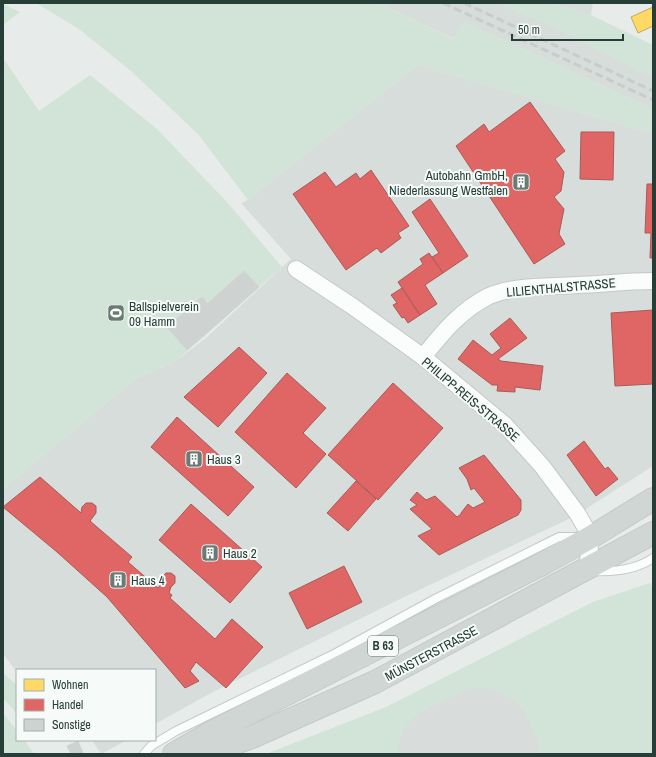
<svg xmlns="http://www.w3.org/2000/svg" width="656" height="757" font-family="'Archivo Narrow',sans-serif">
<rect width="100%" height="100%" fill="#e7ecea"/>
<g fill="#d6ddda">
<polygon points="378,3 498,3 548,24 653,78 653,109 464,22 454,39"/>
<polygon points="551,3 593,3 591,15"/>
<polygon points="418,65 653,134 653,466 575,516 396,601 213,692 155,724 155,670 17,670 17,672 3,654 3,489 134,380 177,360 207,337 291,259 241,203 248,200"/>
<polygon points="92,740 127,740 101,754"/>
</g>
<g fill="#d2e3d7">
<polygon points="36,3 378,3 453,39 464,22 653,109 653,134 418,65 248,200 198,134 131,71 79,29"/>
<polygon points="498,3 551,3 591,15 653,45 653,78 548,24"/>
<polygon points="3,4 20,12 3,25"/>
<polygon points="3,58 39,111 90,75 157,129 226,201 282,267 177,360 134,380 3,489"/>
<polygon points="650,583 653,588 653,754 266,754 386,707 593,602"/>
<polygon points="3,673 17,685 17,714 3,698"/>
<polygon points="3,713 17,731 17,740 24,740 34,754 3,754"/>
</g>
<polygon fill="#ffd966" stroke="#beaa58" points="653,7 653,26 638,33 631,17"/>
<g fill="#e06666" stroke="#a85a58">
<polygon points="530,102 565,151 555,159 564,172 561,191 554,197 564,209 559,234 565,244 534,264 456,146 484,124 489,132"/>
<polygon points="581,132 614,132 613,180 580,179"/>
<polygon points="371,170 409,226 398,233 401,238 381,253 377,248 346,270 293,194 325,172 336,187 356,173 360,179"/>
<polygon points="647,184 653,184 653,258 650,258 651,233 645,233"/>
<polygon points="430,199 468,256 443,273 432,257 439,253 412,212"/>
<polygon points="429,253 443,273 425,285 437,304 420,315 398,282 423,264 420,259"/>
<polygon points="402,288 420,315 408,323 404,317 402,318 393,305 397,303 391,295"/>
<polygon points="653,310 653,384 615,386 611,313"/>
<polygon points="510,318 527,338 498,359 501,361 543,366 540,390 515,387 515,392 497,391 498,385 492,385 458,359 473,340 492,355 501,348 490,334"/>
<polygon points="239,347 267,373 218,427 184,397"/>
<polygon points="287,373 326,408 303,433 326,454 296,488 235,432"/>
<polygon points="393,383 443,428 378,500 328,455"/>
<polygon points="177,417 254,487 228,516 151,447"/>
<polygon points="584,441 605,469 608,467 618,479 596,496 567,455"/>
<polygon points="484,455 521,500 521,510 518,515 439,555 418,536 432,529 410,509 417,505 410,500 417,492 426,500 435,496 457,517 461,514 461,513 468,504 473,508 485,502 474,488 471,490 467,479 459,468"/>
<polygon points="40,477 81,513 82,507 86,503 92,503 96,506 96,513 90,521 132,557 128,562 158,588 162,583 162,577 166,573 171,573 175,576 175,583 171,587 169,593 172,595 170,598 215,639 232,619 263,647 226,688 196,662 190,671 199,681 185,688 107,597 57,552 3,507"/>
<polygon points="356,481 376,499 348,531 327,513"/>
<polygon points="191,504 262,567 230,603 159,540"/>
<polygon points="344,566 362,602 307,629 289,593"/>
</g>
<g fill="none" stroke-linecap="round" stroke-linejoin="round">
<polyline stroke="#d8dcda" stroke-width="100" points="448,754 481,738 489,754"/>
</g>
<g fill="#ced3d1" stroke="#d0d5d3">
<polygon points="244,271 259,287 206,334 199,326 214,312 207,304"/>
<polygon points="202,297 214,312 199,326 206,334 187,350 167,327"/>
<polygon points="78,741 83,753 71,754 67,746"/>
</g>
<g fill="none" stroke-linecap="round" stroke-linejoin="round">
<defs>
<g id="service">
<path d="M594,571C615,572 636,570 653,558"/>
<polyline points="144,754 151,746 176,731 336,653 435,599 559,537 578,537"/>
</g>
<g id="minor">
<polyline points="296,269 352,306 423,357 505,425 542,466 577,513 591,537 587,570"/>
<path d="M423,357C442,333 461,310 489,296C514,285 550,287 577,285C602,284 628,281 653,281"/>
</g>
<g id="primary">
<polyline points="174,754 212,732 542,564 591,537 653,499"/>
<polyline points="200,754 211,752 252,737 375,682 653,533"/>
</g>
</defs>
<use href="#service" stroke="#c4c9c7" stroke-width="10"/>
<use href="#minor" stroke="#c4c9c7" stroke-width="18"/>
<use href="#primary" stroke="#c3cac8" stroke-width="24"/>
<use href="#service" stroke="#fbfcfc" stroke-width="8"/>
<use href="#minor" stroke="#fbfcfc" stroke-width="16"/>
<use href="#primary" stroke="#d0d6d4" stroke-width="22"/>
<g stroke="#c8cccb" stroke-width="3" stroke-dasharray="8 4" stroke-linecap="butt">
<polyline points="443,3 653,100"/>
<polyline points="464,3 653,91"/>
</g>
</g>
<defs>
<symbol id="building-square" viewBox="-11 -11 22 22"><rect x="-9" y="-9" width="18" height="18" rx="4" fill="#6a7b76" stroke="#f6faf8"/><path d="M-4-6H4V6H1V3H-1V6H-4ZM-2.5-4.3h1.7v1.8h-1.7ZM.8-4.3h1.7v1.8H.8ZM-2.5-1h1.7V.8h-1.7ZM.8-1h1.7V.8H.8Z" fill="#fff"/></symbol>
<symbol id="stadium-square" viewBox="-11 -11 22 22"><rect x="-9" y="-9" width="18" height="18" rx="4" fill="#6a7b76" stroke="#f6faf8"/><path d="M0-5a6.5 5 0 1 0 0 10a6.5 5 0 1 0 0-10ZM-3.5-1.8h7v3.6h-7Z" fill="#fff"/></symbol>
</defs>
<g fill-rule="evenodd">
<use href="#building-square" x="511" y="172" width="20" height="20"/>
<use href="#stadium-square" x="106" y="303" width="20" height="20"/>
<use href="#building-square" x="184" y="449" width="20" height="20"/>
<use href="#building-square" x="200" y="543" width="20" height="20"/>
<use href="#building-square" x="108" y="570" width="20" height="20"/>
</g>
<g text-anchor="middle" stroke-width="4" stroke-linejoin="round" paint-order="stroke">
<rect fill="#f6faf8" stroke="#647671" stroke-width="1" x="368" y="636" width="30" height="20" rx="3"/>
<g font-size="12" font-weight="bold" fill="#263e37">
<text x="383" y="650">B 63</text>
</g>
<g font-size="13" fill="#263e37" stroke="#f6faf8" text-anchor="start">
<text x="508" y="180" text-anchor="end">Autobahn GmbH,<tspan x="508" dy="15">Niederlassung Westfalen</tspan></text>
<text x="129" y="311">Ballspielverein<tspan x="129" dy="15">09 Hamm</tspan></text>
<text x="207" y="464">Haus 3</text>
<text x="223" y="558">Haus 2</text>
<text x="131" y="585">Haus 4</text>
</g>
<g font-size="13" fill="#263e37" stroke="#f6faf8">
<text transform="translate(561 287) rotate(-5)" y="5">LILIENTHALSTRASSE</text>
<text transform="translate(471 399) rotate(40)" y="5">PHILIPP-REIS-STRASSE</text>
<text transform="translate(431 653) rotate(-28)" y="5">MÜNSTERSTRASSE</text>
</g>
</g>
<rect width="656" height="757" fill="none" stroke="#263e37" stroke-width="8"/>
<rect x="16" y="669" width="140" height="72" fill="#f6faf8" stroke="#a3afab"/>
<rect x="24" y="679" width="20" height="12" fill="#ffd966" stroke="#a3afab"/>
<text x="52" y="689" font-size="12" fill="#263e37">Wohnen</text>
<rect x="24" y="699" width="20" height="12" fill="#e06666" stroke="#a3afab"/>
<text x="52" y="709" font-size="12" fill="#263e37">Handel</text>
<rect x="24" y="719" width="20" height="12" fill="#ced3d1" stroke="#a3afab"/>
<text x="52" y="729" font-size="12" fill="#263e37">Sonstige</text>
<path d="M512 34v6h111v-6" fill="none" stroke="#263e37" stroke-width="2"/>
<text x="518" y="34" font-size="12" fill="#263e37" stroke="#f6faf8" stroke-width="3" paint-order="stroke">50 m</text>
</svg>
